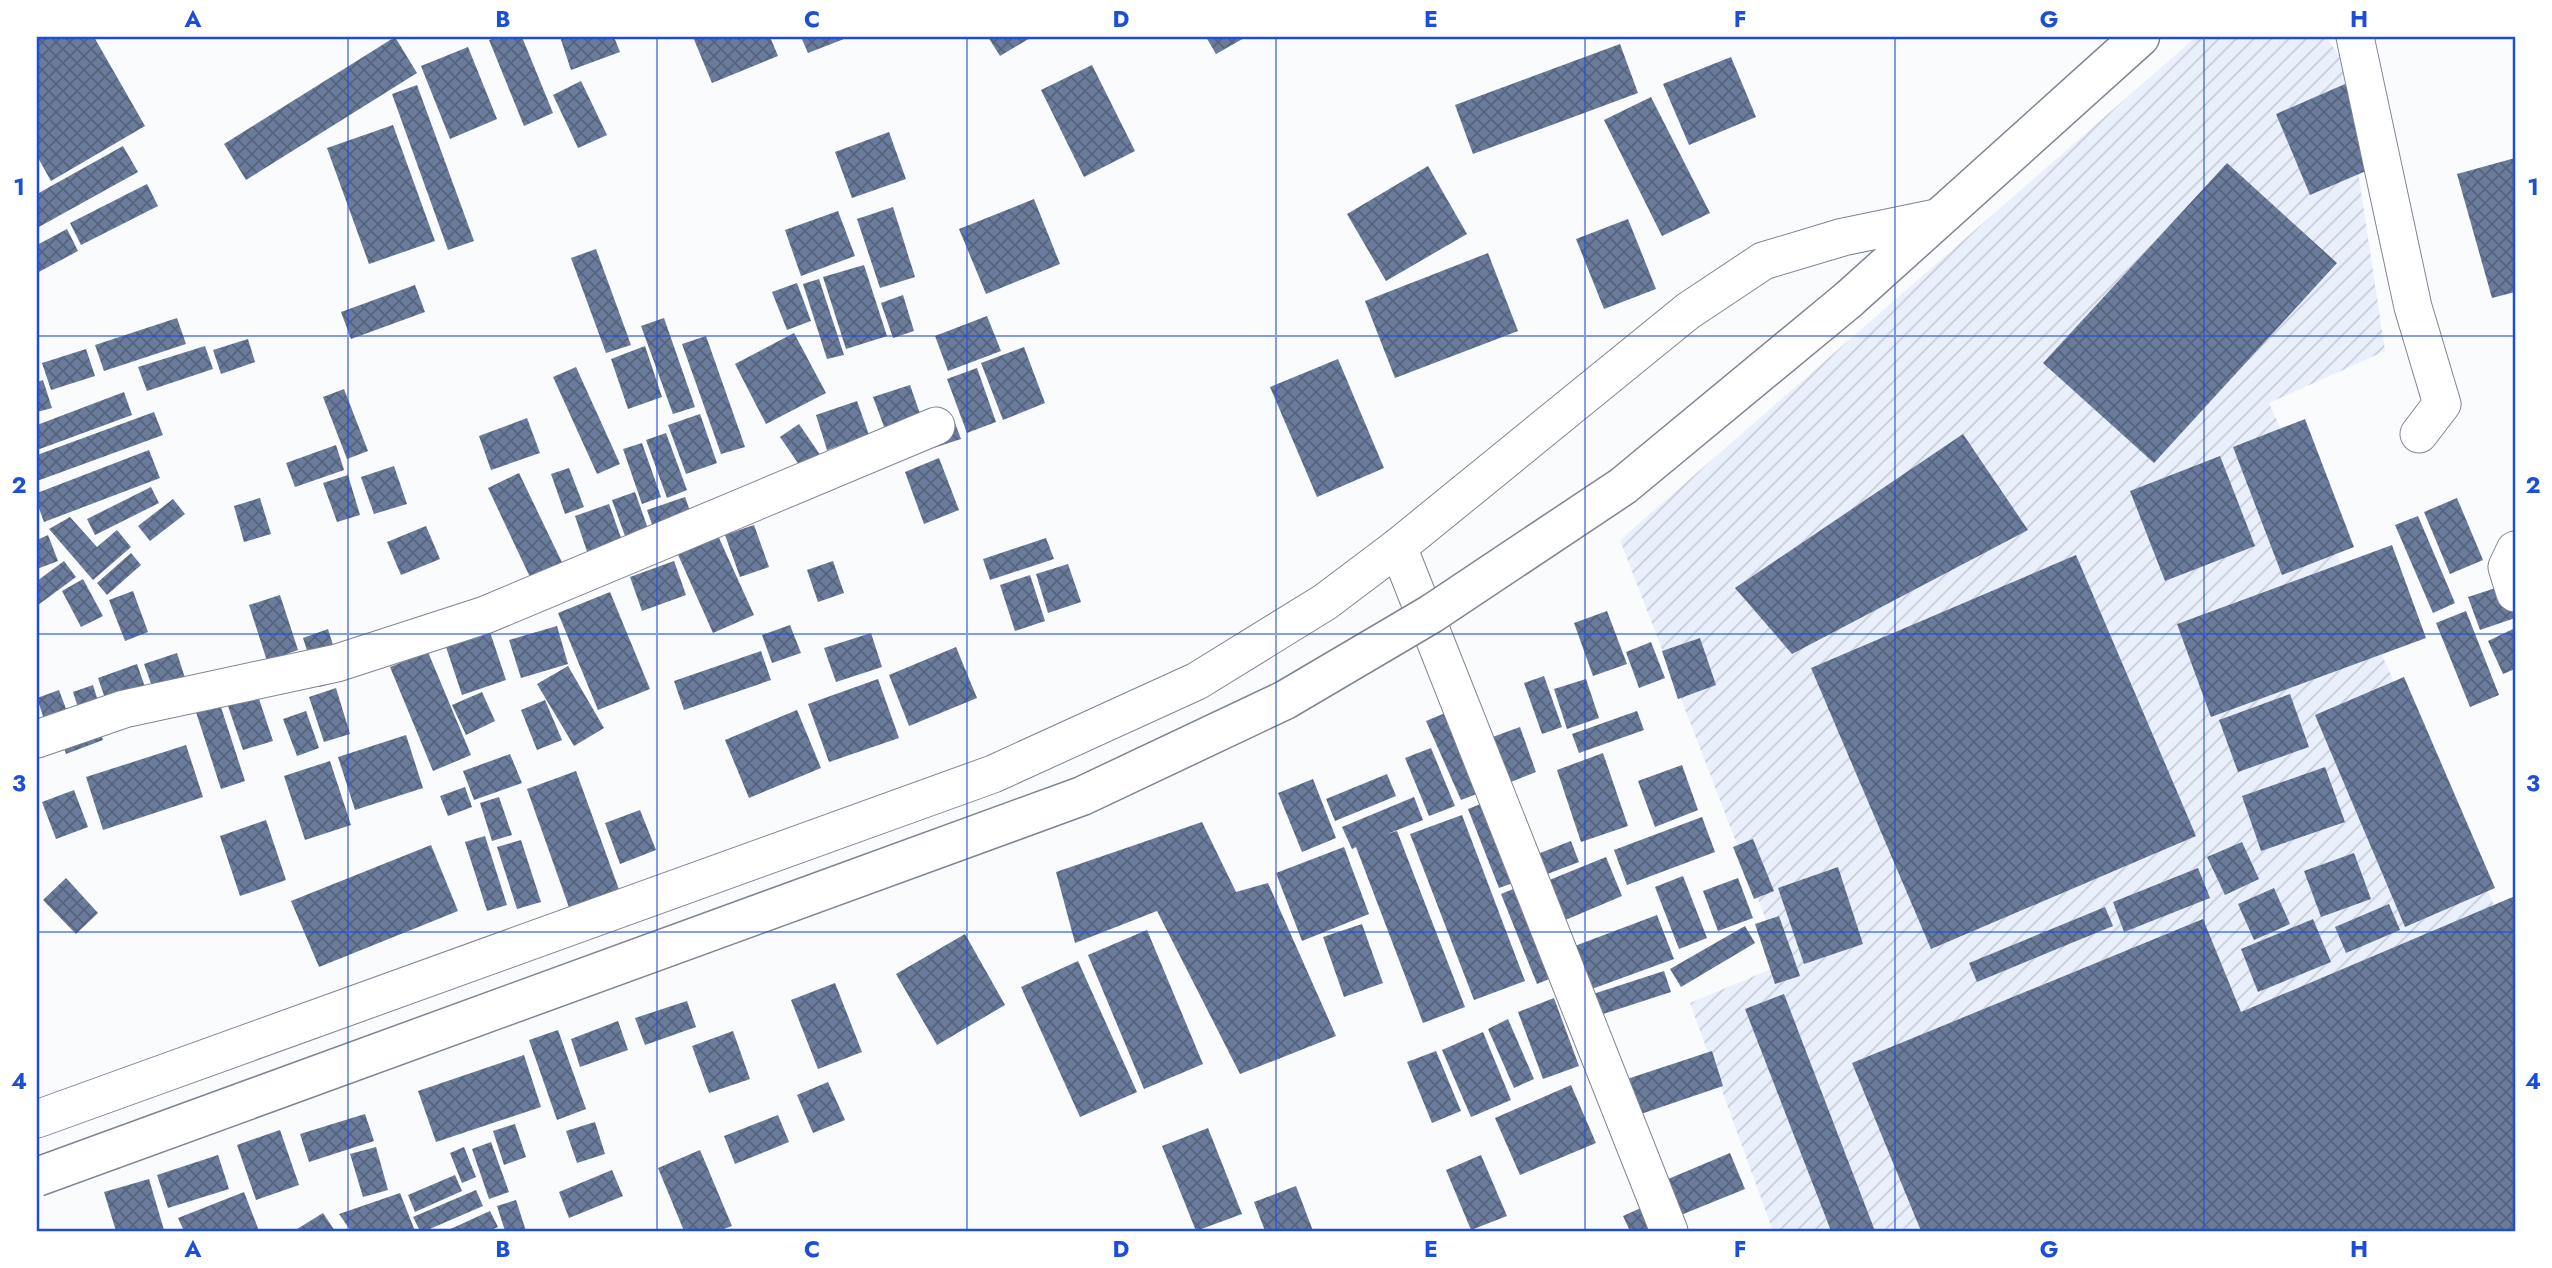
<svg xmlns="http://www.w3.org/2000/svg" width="2552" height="1268" font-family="Jost,sans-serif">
<defs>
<pattern id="industrial-furrows" width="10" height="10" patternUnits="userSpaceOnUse" patternTransform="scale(1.75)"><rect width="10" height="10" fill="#e9f0fc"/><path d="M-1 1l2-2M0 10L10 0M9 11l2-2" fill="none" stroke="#c7cdd7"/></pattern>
<pattern id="building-cross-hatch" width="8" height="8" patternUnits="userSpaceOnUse" patternTransform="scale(1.75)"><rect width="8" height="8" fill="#6a7b9b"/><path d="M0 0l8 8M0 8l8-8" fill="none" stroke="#56637d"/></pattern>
</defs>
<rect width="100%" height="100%" fill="#f9fbfd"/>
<polygon fill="url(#industrial-furrows)" points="2196,37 2326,37 2341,58 2385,351 2269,403 2502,923 2515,918 2515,1231 1773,1231 1690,1003 1783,964 1620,540"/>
<g fill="url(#building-cross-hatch)">
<polygon points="37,37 94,37 145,126 51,181 37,156"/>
<polygon points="395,37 417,73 246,180 224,144"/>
<polygon points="497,37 522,37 553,113 524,126 489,40"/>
<polygon points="560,37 614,37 620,52 571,70"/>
<polygon points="693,37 770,37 778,56 712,83"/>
<polygon points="801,37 849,37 808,53"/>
<polygon points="988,37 1032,37 1000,56"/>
<polygon points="1206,37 1246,37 1216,54"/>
<polygon points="1620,44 1638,93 1473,154 1455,105"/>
<polygon points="468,47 497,119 450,139 421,66"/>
<polygon points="1731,57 1756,117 1689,145 1663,84"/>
<polygon points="1092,65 1135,151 1084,177 1041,90"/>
<polygon points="581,81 607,135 578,148 553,95"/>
<polygon points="2345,84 2380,165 2310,195 2276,114"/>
<polygon points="417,85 474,241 448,250 392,94"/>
<polygon points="1651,97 1710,213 1662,236 1604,120"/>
<polygon points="393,125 435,241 369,264 327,148"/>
<polygon points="889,132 906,179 852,198 835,152"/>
<polygon points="123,146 138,172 37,228 37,194"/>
<polygon points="2515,158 2515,292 2492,298 2457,174"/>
<polygon points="2227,163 2337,263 2154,463 2043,363"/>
<polygon points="1428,166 1467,234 1386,281 1347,214"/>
<polygon points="147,184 158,206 81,245 70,223"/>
<polygon points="1034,199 1060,264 986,294 959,229"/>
<polygon points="893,207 915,277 880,288 857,219"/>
<polygon points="838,211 855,256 801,276 785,230"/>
<polygon points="1628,219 1656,289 1604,309 1576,239"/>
<polygon points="67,229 78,251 37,273 37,245"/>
<polygon points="596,249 631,345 606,353 571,258"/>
<polygon points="1488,253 1518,331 1395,378 1365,301"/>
<polygon points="864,265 887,336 846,349 823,277"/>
<polygon points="819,279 844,355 827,359 803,284"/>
<polygon points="797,283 811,321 787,330 772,292"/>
<polygon points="415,285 425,312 351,339 341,312"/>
<polygon points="903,295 914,331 893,338 881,303"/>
<polygon points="987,316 1001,351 948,371 935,336"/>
<polygon points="177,318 186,344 104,371 95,345"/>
<polygon points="664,318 695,407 673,414 641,326"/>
<polygon points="794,333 826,393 766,424 735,364"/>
<polygon points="706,336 745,447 721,454 682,344"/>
<polygon points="248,339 255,362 221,374 213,350"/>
<polygon points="205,346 213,369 147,391 138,367"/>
<polygon points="645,346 662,397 628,409 611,359"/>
<polygon points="1024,347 1045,403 1003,420 981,363"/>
<polygon points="86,349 95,376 51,390 42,363"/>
<polygon points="1338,359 1384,468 1317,497 1270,387"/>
<polygon points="576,367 620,464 597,474 553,377"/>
<polygon points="977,368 996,422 967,433 947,379"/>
<polygon points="43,380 52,408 37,412 37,382"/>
<polygon points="910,385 925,428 889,440 873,397"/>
<polygon points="344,389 368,451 347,459 323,397"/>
<polygon points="124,392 132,415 37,450 37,425"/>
<polygon points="857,401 869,435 827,450 816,415"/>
<polygon points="154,412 163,435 37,481 37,455"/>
<polygon points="700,414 717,463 686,474 668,425"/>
<polygon points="527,418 540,453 491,470 479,436"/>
<polygon points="2305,419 2354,547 2282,575 2233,447"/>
<polygon points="955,423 961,439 909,456 904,440"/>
<polygon points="799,424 834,475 815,488 780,437"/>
<polygon points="666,433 687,490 667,498 646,440"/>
<polygon points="1963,434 2028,530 1792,654 1735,588"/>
<polygon points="642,443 661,497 642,504 623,449"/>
<polygon points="336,445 344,470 295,487 286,463"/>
<polygon points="149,450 160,478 44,522 37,503 37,493"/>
<polygon points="2220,456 2255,546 2165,581 2130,491"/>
<polygon points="939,458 959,510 924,524 905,472"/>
<polygon points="394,466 407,504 374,514 361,477"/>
<polygon points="569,468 584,507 565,514 551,474"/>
<polygon points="519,473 570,579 538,594 488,488"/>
<polygon points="348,475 360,515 337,522 323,483"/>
<polygon points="151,487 159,503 95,535 87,519"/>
<polygon points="635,492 657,554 634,561 612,500"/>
<polygon points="685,497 695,525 657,539 647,510"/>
<polygon points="260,498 271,534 244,542 234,506"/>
<polygon points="2457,498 2483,560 2450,574 2424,512"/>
<polygon points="173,499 185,514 150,541 138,526"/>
<polygon points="609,504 630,563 595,575 575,516"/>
<polygon points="2418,516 2455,603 2433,613 2395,525"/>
<polygon points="70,517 97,547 117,530 131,547 93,580 49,529"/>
<polygon points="754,525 769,567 740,577 725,535"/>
<polygon points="426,526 440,559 401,575 387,542"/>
<polygon points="715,529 754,615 713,633 675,548"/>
<polygon points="48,535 58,561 37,569 37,540"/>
<polygon points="1046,538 1054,559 990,580 983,559"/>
<polygon points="2392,545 2426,638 2211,717 2177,624"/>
<polygon points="131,553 141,565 107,595 97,583"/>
<polygon points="2076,555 2196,836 1931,949 1811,668"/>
<polygon points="64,561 76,577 38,605 37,581"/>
<polygon points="674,561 686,595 642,611 630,577"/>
<polygon points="833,561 844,593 818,602 807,570"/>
<polygon points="1068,564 1081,602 1048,613 1036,574"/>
<polygon points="1030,575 1045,621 1015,631 1000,585"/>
<polygon points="83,579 103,616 81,627 62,591"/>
<polygon points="2511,583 2515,595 2515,618 2480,630 2468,597"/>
<polygon points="133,591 148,632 125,641 109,600"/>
<polygon points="610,592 650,689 598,710 558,613"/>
<polygon points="280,595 298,650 267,661 249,605"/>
<polygon points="1607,611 1627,664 1593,676 1574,623"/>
<polygon points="2466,611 2499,695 2470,707 2436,623"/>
<polygon points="790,625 801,653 772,663 762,635"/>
<polygon points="557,626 568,664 521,678 509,640"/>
<polygon points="2515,628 2515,669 2503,674 2488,641"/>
<polygon points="328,629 344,680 319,687 303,638"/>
<polygon points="490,632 506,680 462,695 446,647"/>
<polygon points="871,633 882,667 836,682 824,648"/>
<polygon points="1700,638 1716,685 1678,699 1662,651"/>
<polygon points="1651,642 1665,678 1639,688 1626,652"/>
<polygon points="956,647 977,698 909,726 889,675"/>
<polygon points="761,651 771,680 684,710 674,681"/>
<polygon points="428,652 471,755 433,771 390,667"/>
<polygon points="177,653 185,678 153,689 144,664"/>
<polygon points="137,664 145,687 106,701 98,678"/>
<polygon points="568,666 604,728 574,746 537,684"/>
<polygon points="1544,676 1562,727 1542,734 1524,683"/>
<polygon points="2404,677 2495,888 2405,927 2315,715"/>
<polygon points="878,679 899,738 829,762 808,704"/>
<polygon points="1586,679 1599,718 1567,729 1554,689"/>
<polygon points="93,685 103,717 83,723 73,692"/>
<polygon points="336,688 350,734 324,742 309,697"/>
<polygon points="59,690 72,725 49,734 37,698"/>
<polygon points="482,692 495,721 466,735 452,705"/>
<polygon points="2290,694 2309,747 2238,772 2219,720"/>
<polygon points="258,696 273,741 243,750 228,706"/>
<polygon points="545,700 562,740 537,750 521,710"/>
<polygon points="219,701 245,781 221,789 195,709"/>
<polygon points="1455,709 1489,789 1461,800 1426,721"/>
<polygon points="797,710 821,768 749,798 725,740"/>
<polygon points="306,711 319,748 297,756 283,719"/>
<polygon points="1637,711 1644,730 1579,753 1572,734"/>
<polygon points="97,722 103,740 66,754 60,735"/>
<polygon points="1520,727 1536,772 1503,785 1487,739"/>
<polygon points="406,735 423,788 355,810 338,757"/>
<polygon points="186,745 203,797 103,830 86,777"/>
<polygon points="1431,748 1455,806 1429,816 1405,758"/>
<polygon points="1603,753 1628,826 1581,842 1557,770"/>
<polygon points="510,754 522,783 474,800 463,771"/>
<polygon points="330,761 351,825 305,840 284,776"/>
<polygon points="1682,765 1698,810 1655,827 1638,781"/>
<polygon points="2325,767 2345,822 2261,851 2242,796"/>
<polygon points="576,771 621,895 571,913 527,789"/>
<polygon points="1387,774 1396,796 1335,821 1326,799"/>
<polygon points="1313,779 1336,838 1302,852 1278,793"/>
<polygon points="465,787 472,807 448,816 440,796"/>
<polygon points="74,790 88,827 56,839 42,802"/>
<polygon points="499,797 512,835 492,841 480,803"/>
<polygon points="1414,797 1423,820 1387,834 1397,831 1465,1007 1423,1023 1356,847 1352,849 1342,827"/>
<polygon points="1496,798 1527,878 1499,888 1468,809"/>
<polygon points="640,810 656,850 620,864 605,823"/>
<polygon points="1462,815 1525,981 1474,1000 1410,834"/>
<polygon points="1702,817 1715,852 1627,885 1614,850"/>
<polygon points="266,820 286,880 240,896 220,836"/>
<polygon points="1202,822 1236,892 1268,883 1336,1036 1240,1074 1157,911 1075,943 1056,872"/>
<polygon points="485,836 507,905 487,911 465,842"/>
<polygon points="1753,839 1774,891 1754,899 1733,847"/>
<polygon points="521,840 541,902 517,909 497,847"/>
<polygon points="1571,841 1579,862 1542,876 1535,855"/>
<polygon points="2242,842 2259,879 2225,895 2207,857"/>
<polygon points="431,845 458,911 319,967 291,901"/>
<polygon points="1344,847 1369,914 1302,941 1276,873"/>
<polygon points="2354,853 2371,899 2321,917 2304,871"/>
<polygon points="1606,857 1622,896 1563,921 1547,881"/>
<polygon points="1838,867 1863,944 1804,964 1778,888"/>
<polygon points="2198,868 2210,898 2124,932 2113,902"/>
<polygon points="1683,876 1707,938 1679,949 1655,887"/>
<polygon points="66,878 98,913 76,934 43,900"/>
<polygon points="1738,878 1753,918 1718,931 1703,891"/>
<polygon points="1528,883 1564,973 1537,984 1501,894"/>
<polygon points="2274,888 2290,924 2254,940 2238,904"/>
<polygon points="2515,896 2515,1231 1921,1231 1852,1063 2203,919 2241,1012"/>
<polygon points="2389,904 2400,930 2346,953 2335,927"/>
<polygon points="2105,907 2113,926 1977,982 1969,963"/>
<polygon points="1657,915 1674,959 1589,990 1572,947"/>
<polygon points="1779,916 1800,976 1775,984 1755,924"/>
<polygon points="2313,919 2331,962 2258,992 2241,949"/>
<polygon points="1362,924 1383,983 1344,997 1323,937"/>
<polygon points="1745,926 1755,943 1681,987 1670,969"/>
<polygon points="1147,930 1203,1064 1144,1089 1088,955"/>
<polygon points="965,934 1005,1005 937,1045 896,974"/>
<polygon points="1078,961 1137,1092 1080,1117 1021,987"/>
<polygon points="1664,971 1671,992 1597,1016 1590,995"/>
<polygon points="835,983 862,1052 818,1069 791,1000"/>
<polygon points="1784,994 1875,1231 1831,1231 1745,1009"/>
<polygon points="1554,998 1579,1066 1543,1079 1518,1012"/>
<polygon points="687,1001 696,1027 645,1045 635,1018"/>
<polygon points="1508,1019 1534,1079 1514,1088 1488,1029"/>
<polygon points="618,1021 628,1050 580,1067 571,1039"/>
<polygon points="558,1030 586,1109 557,1120 529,1040"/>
<polygon points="733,1031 750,1079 709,1093 692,1046"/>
<polygon points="1483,1032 1511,1100 1471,1117 1442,1050"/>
<polygon points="1436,1051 1461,1111 1432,1123 1407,1062"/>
<polygon points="1712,1051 1723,1086 1632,1117 1621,1081"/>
<polygon points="524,1055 541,1107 436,1142 418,1091"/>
<polygon points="828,1082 845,1120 813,1133 797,1095"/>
<polygon points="1571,1085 1596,1143 1520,1175 1495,1118"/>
<polygon points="365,1114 374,1141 309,1162 300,1134"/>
<polygon points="778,1115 789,1142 735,1164 724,1136"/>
<polygon points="595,1122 605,1154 577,1163 566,1131"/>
<polygon points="515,1124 526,1157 504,1165 493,1131"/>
<polygon points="1208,1128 1242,1214 1196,1231 1162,1146"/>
<polygon points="280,1130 299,1185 256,1200 237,1145"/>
<polygon points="491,1142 509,1192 489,1199 472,1149"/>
<polygon points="376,1147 388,1190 363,1197 350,1154"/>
<polygon points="464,1147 476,1177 462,1183 450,1153"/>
<polygon points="700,1150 732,1226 718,1231 684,1231 658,1168"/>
<polygon points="1730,1153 1745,1189 1676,1217 1661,1182"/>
<polygon points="218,1155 229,1189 168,1208 157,1175"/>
<polygon points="1481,1155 1507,1216 1471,1230 1446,1170"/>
<polygon points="612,1170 623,1196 569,1218 559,1192"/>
<polygon points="455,1175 462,1191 415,1212 408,1195"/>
<polygon points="149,1179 164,1230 116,1231 104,1192"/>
<polygon points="1296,1186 1313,1231 1265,1231 1254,1202"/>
<polygon points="476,1190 483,1206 425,1231 420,1231 413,1217"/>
<polygon points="244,1192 259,1231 184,1231 178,1218"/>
<polygon points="400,1193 415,1231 351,1231 339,1214"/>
<polygon points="516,1200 526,1231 505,1231 497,1206"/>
<polygon points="1643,1207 1655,1231 1630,1231 1623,1216"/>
<polygon points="490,1211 498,1227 489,1231 446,1231"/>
<polygon points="323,1213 335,1231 294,1231"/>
</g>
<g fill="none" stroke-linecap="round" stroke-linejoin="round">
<defs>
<g id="minor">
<polyline points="2355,37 2413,307 2442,404 2419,434"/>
<polyline points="1398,547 1669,1231"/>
<polyline points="2515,550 2507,567 2515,593"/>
<polyline points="37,739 124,709 337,663 485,615 936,426"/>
<polyline points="37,1119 993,774 1197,681 1325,602 1398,547 1688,311 1763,261 1843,237 1940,217"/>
</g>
<polyline id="primary" points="1848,300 2140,37"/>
</defs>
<use href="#minor" stroke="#7f8592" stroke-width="39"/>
<use href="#primary" stroke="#7f8592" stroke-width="41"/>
<use href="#minor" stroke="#fff" stroke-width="37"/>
<use href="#primary" stroke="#fff" stroke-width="38"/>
<defs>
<polyline id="primary-bridge" points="37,1177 1082,796 1285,700 1431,614 1623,486 1848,300"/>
</defs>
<use href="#primary-bridge" stroke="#7f8592" stroke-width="41" stroke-linecap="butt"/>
<use href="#primary-bridge" stroke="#fff" stroke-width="38"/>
</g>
<path fill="none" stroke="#1d4ed8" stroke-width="2" stroke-opacity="0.55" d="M348,37V1231M657,37V1231M967,37V1231M1276,37V1231M1585,37V1231M1895,37V1231M2204,37V1231M37,336H2515M37,634H2515M37,932H2515"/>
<rect width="2552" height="1268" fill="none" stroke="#ffffff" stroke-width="77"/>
<rect x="38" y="38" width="2476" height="1192" fill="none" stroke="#1d4ed8" stroke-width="2.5"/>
<g font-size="23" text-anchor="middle" font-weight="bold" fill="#1d4ed8">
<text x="193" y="27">A</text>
<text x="503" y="27">B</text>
<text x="812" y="27">C</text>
<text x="1121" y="27">D</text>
<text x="1431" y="27">E</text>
<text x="1740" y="27">F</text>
<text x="2049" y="27">G</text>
<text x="2359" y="27">H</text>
<text x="19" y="195">1</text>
<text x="2533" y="195">1</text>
<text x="19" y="493">2</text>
<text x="2533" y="493">2</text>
<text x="19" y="791">3</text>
<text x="2533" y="791">3</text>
<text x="19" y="1089">4</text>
<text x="2533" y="1089">4</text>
<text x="193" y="1257">A</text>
<text x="503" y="1257">B</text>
<text x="812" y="1257">C</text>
<text x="1121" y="1257">D</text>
<text x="1431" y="1257">E</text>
<text x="1740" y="1257">F</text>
<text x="2049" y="1257">G</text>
<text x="2359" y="1257">H</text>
</g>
</svg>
